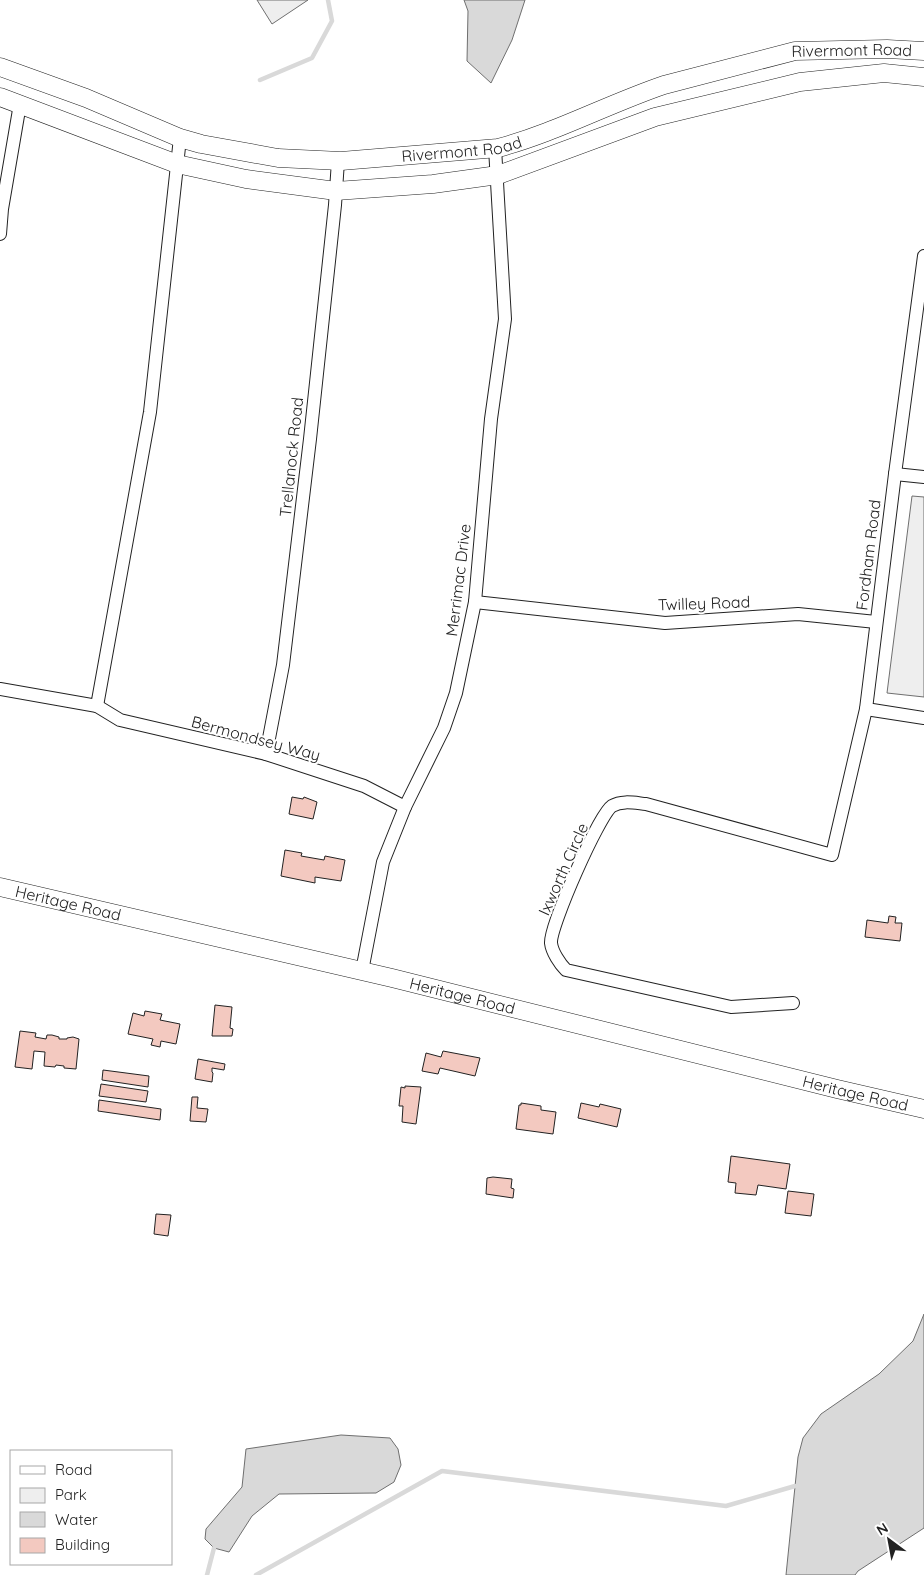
<svg xmlns="http://www.w3.org/2000/svg" width="924" height="1575" font-family="Quicksand,sans-serif">
<rect width="100%" height="100%" fill="#fff"/>
<g fill="#eee" stroke="#6f6f6f">
<polygon points="257,0 308,0 272,24"/>
<polygon points="912,496 924,497 924,697 887,693"/>
</g>
<g fill="#d9d9d9" stroke="#6f6f6f">
<polygon points="464,0 525,0 512,40 491,83 467,61 468,11"/>
<polygon points="924,1314 924,1528 858,1571 855,1575 786,1575 798,1457 803,1438 821,1414 879,1374 913,1341"/>
<polygon points="341,1435 390,1438 398,1449 401,1465 394,1482 376,1493 279,1494 252,1516 229,1552 214,1548 205,1539 206,1529 242,1487 246,1449"/>
</g>
<g fill="none" stroke-linecap="round" stroke-linejoin="round">
<g stroke="#d9d9d9" stroke-width="4.5">
<polyline points="260,80 312,58 332,21 328,0"/>
<polyline points="207,1575 214,1548"/>
<polyline points="256,1575 442,1471 726,1506 795,1486"/>
</g>
</g>
<g fill="#f3c9c0" stroke="#222">
<polygon points="292,797 303,799 304,797 317,802 313,819 289,814"/>
<polygon points="285,850 302,853 301,856 324,860 325,856 345,860 341,881 315,877 315,883 281,876"/>
<polygon points="889,916 896,917 895,923 902,923 900,941 865,937 867,920 888,923"/>
<polygon points="215,1005 232,1007 230,1028 233,1029 232,1036 212,1036"/>
<polygon points="145,1011 162,1014 160,1020 180,1024 176,1044 161,1041 160,1047 151,1045 153,1039 128,1034 133,1013 144,1016"/>
<polygon points="20,1031 36,1033 35,1037 46,1039 47,1035 52,1035 59,1037 59,1039 67,1039 67,1038 73,1037 79,1039 76,1069 64,1068 64,1066 56,1065 55,1067 44,1066 45,1052 34,1051 32,1069 15,1067"/>
<polygon points="443,1051 480,1058 475,1076 440,1068 438,1074 422,1071 426,1053 441,1057"/>
<polygon points="198,1059 225,1064 224,1070 212,1068 212,1072 213,1073 212,1082 195,1079"/>
<polygon points="103,1070 149,1076 148,1087 102,1080"/>
<polygon points="101,1084 148,1091 146,1102 99,1096"/>
<polygon points="405,1086 421,1087 416,1124 402,1122 403,1106 399,1106 401,1087 405,1088"/>
<polygon points="192,1097 198,1097 197,1108 208,1109 206,1122 190,1121"/>
<polygon points="99,1100 161,1109 160,1120 98,1111"/>
<polygon points="521,1103 541,1106 541,1110 556,1112 553,1134 516,1129 519,1105 521,1105"/>
<polygon points="581,1103 599,1107 600,1104 621,1109 617,1127 578,1118"/>
<polygon points="731,1156 790,1164 786,1189 758,1185 756,1195 735,1193 736,1183 728,1182"/>
<polygon points="493,1177 512,1179 511,1188 514,1189 513,1198 486,1194 487,1178"/>
<polygon points="788,1191 814,1194 811,1216 785,1213"/>
<polygon points="156,1214 171,1215 168,1236 154,1234"/>
</g>
<g fill="none" stroke-linecap="round" stroke-linejoin="round">
<defs>
<g id="street">
<polyline points="0,234 2,209 20,104"/>
<polyline points="895,474 924,477"/>
<polyline points="475,602 665,623 798,614 876,622"/>
<polyline points="0,689 97,706 150,412 180,138"/>
<polyline points="97,706 120,720 266,754 364,786 405,807"/>
<polyline points="866,709 924,718"/>
<polyline points="266,754 283,665 310,439 335,205 338,161"/>
<polyline points="362,971 383,862 405,807 444,728 456,693 475,602 491,419 505,319 495,148"/>
<path d="M793,1003L731,1007L566,970C560,964 552,952 551,943C550,926 599,815 612,806C622,800 635,803 646,804L832,855L866,709L895,474L924,256"/>
</g>
<g id="secondary">
<path id="s1" d="M0,67L86,98L180,138L201,144L278,158L341,161L498,148C555,133 608,104 664,85L795,51L887,49L924,51"/>
<polyline points="0,97 177,164 246,179 336,191 433,184 498,175 655,117 800,82 884,73 924,77"/>
<path id="s2" d="M0,887L392,978L837,1089L924,1109"/>
</g>
</defs>
<use href="#street" stroke="#222" stroke-width="14"/>
<use href="#secondary" stroke="#222" stroke-width="19"/>
<use href="#street" stroke="#fff" stroke-width="12"/>
<use href="#secondary" stroke="#fff" stroke-width="18"/>
</g>
<g text-anchor="middle" stroke-width="4" stroke-linejoin="round" paint-order="stroke">
<g font-size="16" fill="#222" stroke="#fff">
<text dy="6" stroke="none"><textPath href="#s1" startOffset="884">Rivermont Road</textPath></text>
<text dy="6" stroke="none"><textPath href="#s1" startOffset="478">Rivermont Road</textPath></text>
<text transform="translate(291 457) rotate(-84)" y="6">Trellanock Road</text>
<text transform="translate(868 555) rotate(-83)" y="6">Fordham Road</text>
<text transform="translate(458 580) rotate(-83)" y="6">Merrimac Drive</text>
<text transform="translate(704 603) rotate(-2)" y="6">Twilley Road</text>
<text transform="translate(256 738) rotate(15)" y="6">Bermondsey Way</text>
<text transform="translate(563 869) rotate(-66)" y="6">Ixworth Circle</text>
<text dy="6" stroke="none"><textPath href="#s2" startOffset="70">Heritage Road</textPath></text>
<text dy="6" stroke="none"><textPath href="#s2" startOffset="475">Heritage Road</textPath></text>
<text dy="6" stroke="none"><textPath href="#s2" startOffset="880">Heritage Road</textPath></text>
</g>
</g>
<rect x="10" y="1450" width="162" height="115" fill="#ffffff" stroke="#a7a7a7"/>
<rect x="20" y="1466" width="25" height="8" fill="#ffffff" stroke="#a7a7a7"/>
<text x="55" y="1475" font-size="15" fill="#222222">Road</text>
<rect x="20" y="1488" width="25" height="15" fill="#eeeeee" stroke="#a7a7a7"/>
<text x="55" y="1500" font-size="15" fill="#222222">Park</text>
<rect x="20" y="1512" width="25" height="15" fill="#d9d9d9" stroke="#a7a7a7"/>
<text x="55" y="1525" font-size="15" fill="#222222">Water</text>
<rect x="20" y="1538" width="25" height="15" fill="#f3c9c0" stroke="#a7a7a7"/>
<text x="55" y="1550" font-size="15" fill="#222222">Building</text>
<g transform="translate(889 1540) rotate(328)" stroke="#ffffff" stroke-width="4" paint-order="stroke">
<path d="M0-4L9 19L0 12L-9 19Z" fill="#222222"/>
<text y="-8" font-size="14" font-weight="bold" text-anchor="middle" fill="#222222">N</text>
</g>
</svg>
